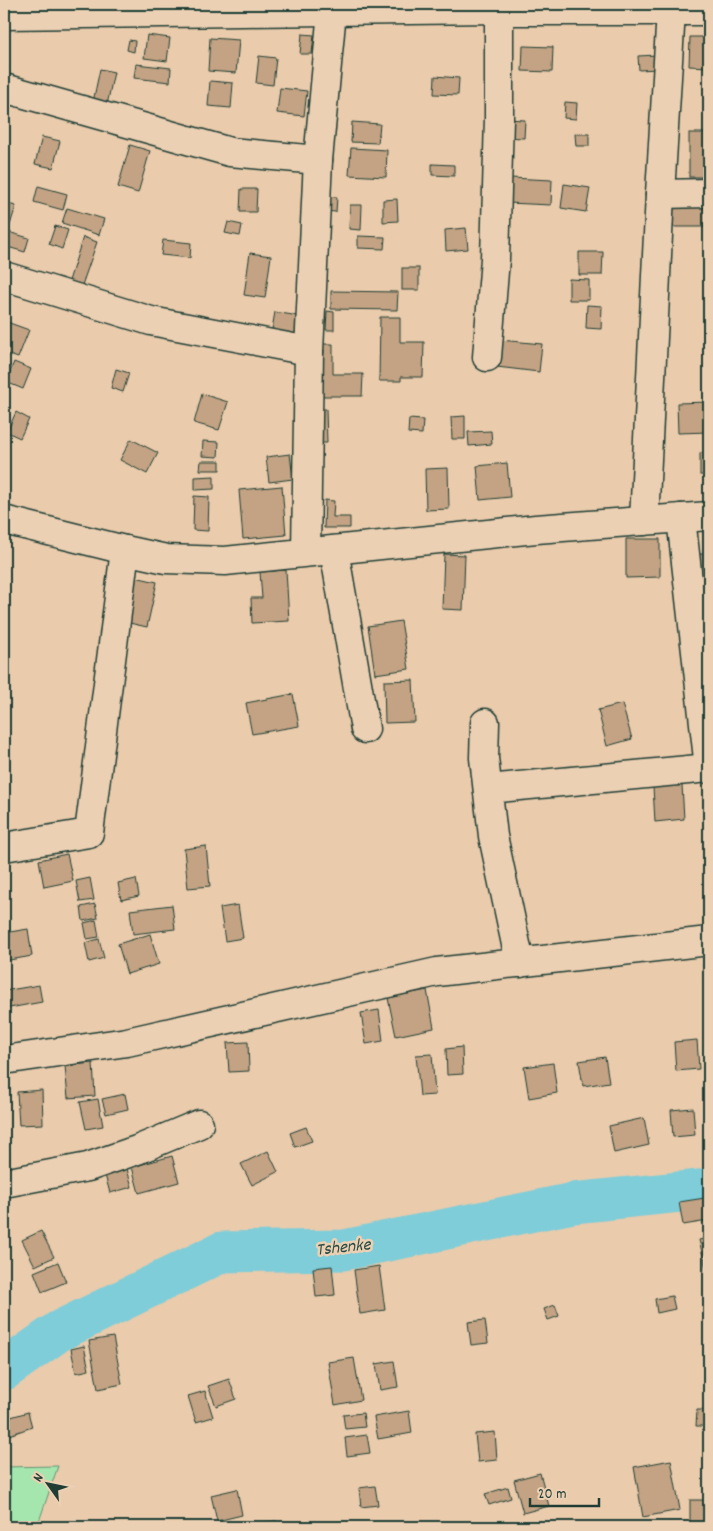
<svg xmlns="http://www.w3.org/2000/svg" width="713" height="1531" font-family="Dekko,sans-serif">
<rect width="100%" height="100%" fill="#eacbac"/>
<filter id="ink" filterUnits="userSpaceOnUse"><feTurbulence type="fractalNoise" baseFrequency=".02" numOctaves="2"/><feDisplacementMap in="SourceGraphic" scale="10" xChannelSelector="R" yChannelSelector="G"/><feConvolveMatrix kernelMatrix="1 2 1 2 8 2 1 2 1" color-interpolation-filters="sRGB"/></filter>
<g filter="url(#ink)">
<polygon fill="#a5e6af" stroke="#629272" points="58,1466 37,1527 4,1527 4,1467"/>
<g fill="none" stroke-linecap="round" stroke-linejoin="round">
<polyline stroke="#7ecdd9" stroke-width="41" points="4,1370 59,1331 222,1252 344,1250 573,1203 709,1189"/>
</g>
<g fill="#c3a383" stroke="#1f3d34">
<polygon points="302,34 314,35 312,54 300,54"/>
<polygon points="147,35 170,38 167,61 144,58"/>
<polygon points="690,37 709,37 709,67 689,66"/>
<polygon points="210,38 239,40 236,73 208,71"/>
<polygon points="129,40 135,41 134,52 127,50"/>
<polygon points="523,46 553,47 552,72 522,71"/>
<polygon points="657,55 658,69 639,70 638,56"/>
<polygon points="259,56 276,58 273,85 256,83"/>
<polygon points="136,64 171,68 170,82 134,78"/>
<polygon points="100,69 114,72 107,105 93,102"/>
<polygon points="435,76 459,78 458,95 434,94"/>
<polygon points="210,81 233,83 231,108 208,106"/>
<polygon points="280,88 307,91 304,116 277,113"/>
<polygon points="565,102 577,103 576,119 564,118"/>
<polygon points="506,119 525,120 524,138 504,137"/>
<polygon points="352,122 380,124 378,143 351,142"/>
<rect x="689" y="133" width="20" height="44"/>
<polygon points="575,134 589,134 589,146 576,146"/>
<polygon points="42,137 60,141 53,168 35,164"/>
<polygon points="130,145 150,151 138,193 118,187"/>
<polygon points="351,148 387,150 386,177 349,175"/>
<polygon points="432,164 454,165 454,176 432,175"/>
<polygon points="510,178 552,180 551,205 508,203"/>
<polygon points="564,184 590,188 586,212 561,208"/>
<polygon points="38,186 67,194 63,210 34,202"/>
<polygon points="241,189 257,189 256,212 240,212"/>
<polygon points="324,196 337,197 336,212 324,211"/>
<polygon points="397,199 398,221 383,222 383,200"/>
<polygon points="4,203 16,206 10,225 4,223"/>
<polygon points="350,205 362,205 361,230 349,229"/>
<rect x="668" y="205" width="41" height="22"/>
<polygon points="67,208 104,219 99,235 62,223"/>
<polygon points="228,222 242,225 240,236 225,233"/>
<polygon points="55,226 68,230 62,249 49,244"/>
<polygon points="466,228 468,249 446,251 445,230"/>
<polygon points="8,232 29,238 25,252 4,246"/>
<polygon points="358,236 385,237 384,249 358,248"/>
<polygon points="83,237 97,242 81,288 68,284"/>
<polygon points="163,240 191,243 190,258 161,255"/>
<rect x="707" y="241" width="2" height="28"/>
<polygon points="579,252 603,252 602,275 579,275"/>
<polygon points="250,253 271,256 265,298 244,295"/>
<rect x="402" y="268" width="17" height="22"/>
<polygon points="569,279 589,280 589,300 569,300"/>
<polygon points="331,291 398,292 397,310 331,309"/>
<polygon points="587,305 602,306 601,329 586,328"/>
<polygon points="327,311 334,312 334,330 326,330"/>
<polygon points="275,312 304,317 300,335 272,329"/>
<polygon points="380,317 400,317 400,342 424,342 423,377 401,377 401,381 379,381"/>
<polygon points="4,321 29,330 18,358 4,353"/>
<polygon points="500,340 542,344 539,372 497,367"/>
<polygon points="317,344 333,344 333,374 363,374 362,396 316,396"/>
<polygon points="14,362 31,369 23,389 6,382"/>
<polygon points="116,369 129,373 123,392 111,388"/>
<polygon points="202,394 228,402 219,430 194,423"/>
<polygon points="709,402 709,432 678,433 677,403"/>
<polygon points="313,409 326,409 327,443 313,443"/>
<polygon points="16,412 29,419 20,438 7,432"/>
<polygon points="465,416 465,439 452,439 451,417"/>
<polygon points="409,419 423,420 422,434 408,433"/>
<polygon points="491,431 492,444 469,446 468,432"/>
<polygon points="131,439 158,453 147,474 120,460"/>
<polygon points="203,441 219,442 218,457 202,456"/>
<rect x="700" y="453" width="9" height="22"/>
<polygon points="290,454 293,479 269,482 266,457"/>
<polygon points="201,461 220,461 220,470 200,470"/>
<polygon points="507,463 510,497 480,500 477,466"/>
<polygon points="448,468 449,509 426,510 425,469"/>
<polygon points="214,476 214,489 195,490 195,477"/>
<polygon points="282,486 286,535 243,539 239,490"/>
<polygon points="194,496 209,497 208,531 193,530"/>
<polygon points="325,500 334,501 333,517 350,517 350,528 324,528"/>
<polygon points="626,539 660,539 660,577 626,578"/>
<polygon points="444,554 465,555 463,610 442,609"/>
<rect x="699" y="554" width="10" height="18"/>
<polygon points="286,570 289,621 252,623 251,598 262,598 260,572"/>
<polygon points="135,577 157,582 147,627 125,622"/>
<rect x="699" y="583" width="10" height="34"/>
<polygon points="401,621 409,669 375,674 368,626"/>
<polygon points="413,680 415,722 385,723 384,681"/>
<polygon points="293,694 299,726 252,734 246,703"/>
<polygon points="622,704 632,739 607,746 598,710"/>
<polygon points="682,785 684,819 655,822 653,787"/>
<polygon points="206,846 210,886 188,888 184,849"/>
<polygon points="67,854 73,881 44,887 39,860"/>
<polygon points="90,878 94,900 80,902 76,881"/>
<polygon points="136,879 139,896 121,900 118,883"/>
<polygon points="95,904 98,918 83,921 81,907"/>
<polygon points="172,905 175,929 133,934 130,910"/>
<polygon points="238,905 243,938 225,941 220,908"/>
<polygon points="96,920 99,937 87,939 84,923"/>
<polygon points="28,929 32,956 4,961 4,933"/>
<polygon points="150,934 159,964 127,974 118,944"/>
<polygon points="99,939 104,958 89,962 85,943"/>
<polygon points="703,964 709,964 709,994 706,994"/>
<polygon points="39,985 42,1002 4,1009 4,991"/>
<polygon points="427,990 434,1028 396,1036 388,998"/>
<polygon points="379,1010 383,1041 366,1044 361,1013"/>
<polygon points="697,1040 699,1069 676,1071 674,1042"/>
<polygon points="248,1042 249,1071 229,1072 227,1043"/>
<polygon points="462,1047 463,1074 447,1075 446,1049"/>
<polygon points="432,1054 435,1095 420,1096 416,1055"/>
<polygon points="605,1057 609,1082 583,1086 579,1061"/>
<polygon points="93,1063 95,1096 68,1098 65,1066"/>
<polygon points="553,1063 557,1093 529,1098 524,1067"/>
<polygon points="42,1090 43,1124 19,1125 17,1092"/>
<polygon points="125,1094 128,1109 106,1114 102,1099"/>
<polygon points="98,1099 103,1126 86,1129 80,1102"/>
<polygon points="693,1108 695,1135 673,1137 671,1110"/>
<polygon points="644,1118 649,1145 614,1153 609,1126"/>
<polygon points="306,1127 312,1141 295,1147 290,1133"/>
<polygon points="268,1151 278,1172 252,1185 241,1164"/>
<polygon points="172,1156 179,1182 139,1193 132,1167"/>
<polygon points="127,1169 132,1187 110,1193 105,1175"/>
<polygon points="705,1198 708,1221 683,1225 679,1202"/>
<polygon points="41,1231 54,1257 35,1266 22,1240"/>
<polygon points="709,1238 709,1254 703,1256 699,1240"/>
<polygon points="709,1257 709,1281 707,1281 704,1258"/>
<polygon points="58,1262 66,1282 42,1292 34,1272"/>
<polygon points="332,1266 335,1295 316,1297 313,1268"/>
<polygon points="379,1266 385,1310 360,1314 354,1270"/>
<polygon points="672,1296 675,1309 657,1313 655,1299"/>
<polygon points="555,1305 559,1316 548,1320 544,1309"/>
<polygon points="485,1320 488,1343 471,1345 468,1322"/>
<polygon points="113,1337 122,1384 98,1389 89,1341"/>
<polygon points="84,1346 89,1370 76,1373 71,1349"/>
<polygon points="354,1358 361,1400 335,1405 328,1362"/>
<polygon points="394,1361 398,1387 380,1390 376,1364"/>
<polygon points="229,1379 236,1399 216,1406 208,1386"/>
<polygon points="205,1391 213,1417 196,1422 188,1396"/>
<polygon points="697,1410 709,1410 709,1426 696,1426"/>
<polygon points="409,1411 412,1433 378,1439 374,1417"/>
<polygon points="28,1412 32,1427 9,1435 4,1419"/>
<polygon points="363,1413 365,1427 345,1429 343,1415"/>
<polygon points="495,1432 497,1460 478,1462 475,1434"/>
<polygon points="367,1435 370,1453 347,1456 345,1438"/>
<polygon points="671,1460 680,1510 643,1517 634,1467"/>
<polygon points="540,1473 549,1506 523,1513 514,1480"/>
<polygon points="375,1486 378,1505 361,1507 359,1488"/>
<polygon points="508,1487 511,1498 489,1505 485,1494"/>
<polygon points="237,1489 242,1515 217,1521 211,1495"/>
<rect x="690" y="1500" width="19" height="27"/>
<polygon points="276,1521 277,1527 251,1527 250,1524"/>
<polygon points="82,1522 102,1527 81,1527"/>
</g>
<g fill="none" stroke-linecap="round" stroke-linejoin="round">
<defs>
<g id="minor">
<polyline points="4,15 491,9 499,11 709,11"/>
<polyline points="4,88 230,152 318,160"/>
<polyline points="660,194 709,193"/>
<polyline points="4,276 151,321 309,351"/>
<polyline points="487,357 495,259 499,118 499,11"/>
<polyline points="681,518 709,768"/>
<polyline points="4,520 125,550 166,559 225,561 536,529 709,516"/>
<polyline points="644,521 660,194 671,11"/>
<polyline points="334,550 365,729"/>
<polyline points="306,552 309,351 318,160 332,11"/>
<polyline points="485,723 484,758 493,836 520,963"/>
<polyline points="488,789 709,768"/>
<polyline points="4,847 89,833 125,550"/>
<polyline points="4,1060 127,1042 437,972 709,941"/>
<polyline points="4,1183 88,1167 137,1150 199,1124"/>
</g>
</defs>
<use href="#minor" stroke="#1f3d34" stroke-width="31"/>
<use href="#minor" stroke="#ecd0b3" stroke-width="28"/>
</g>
</g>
<g text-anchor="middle" stroke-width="5" stroke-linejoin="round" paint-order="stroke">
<g font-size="18" font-style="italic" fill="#284b44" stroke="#ecd0b3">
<text transform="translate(343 1246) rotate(-6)" y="6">Tshenke</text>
</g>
</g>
<rect width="713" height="1531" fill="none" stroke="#ecd0b3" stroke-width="20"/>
<rect x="10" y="10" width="693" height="1511" fill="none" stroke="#1f3d34" stroke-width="2" filter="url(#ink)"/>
<g transform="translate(48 1484) rotate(303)" stroke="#ecd0b3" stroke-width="4" paint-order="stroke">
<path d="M0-4L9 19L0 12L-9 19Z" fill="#1f3d34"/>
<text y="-8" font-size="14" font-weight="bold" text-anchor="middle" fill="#1f3d34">N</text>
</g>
<path d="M530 1498v8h69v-8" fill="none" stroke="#1f3d34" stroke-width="2.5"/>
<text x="538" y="1498" font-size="15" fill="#1f3d34" stroke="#ecd0b3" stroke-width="4" paint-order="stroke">20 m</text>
</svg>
